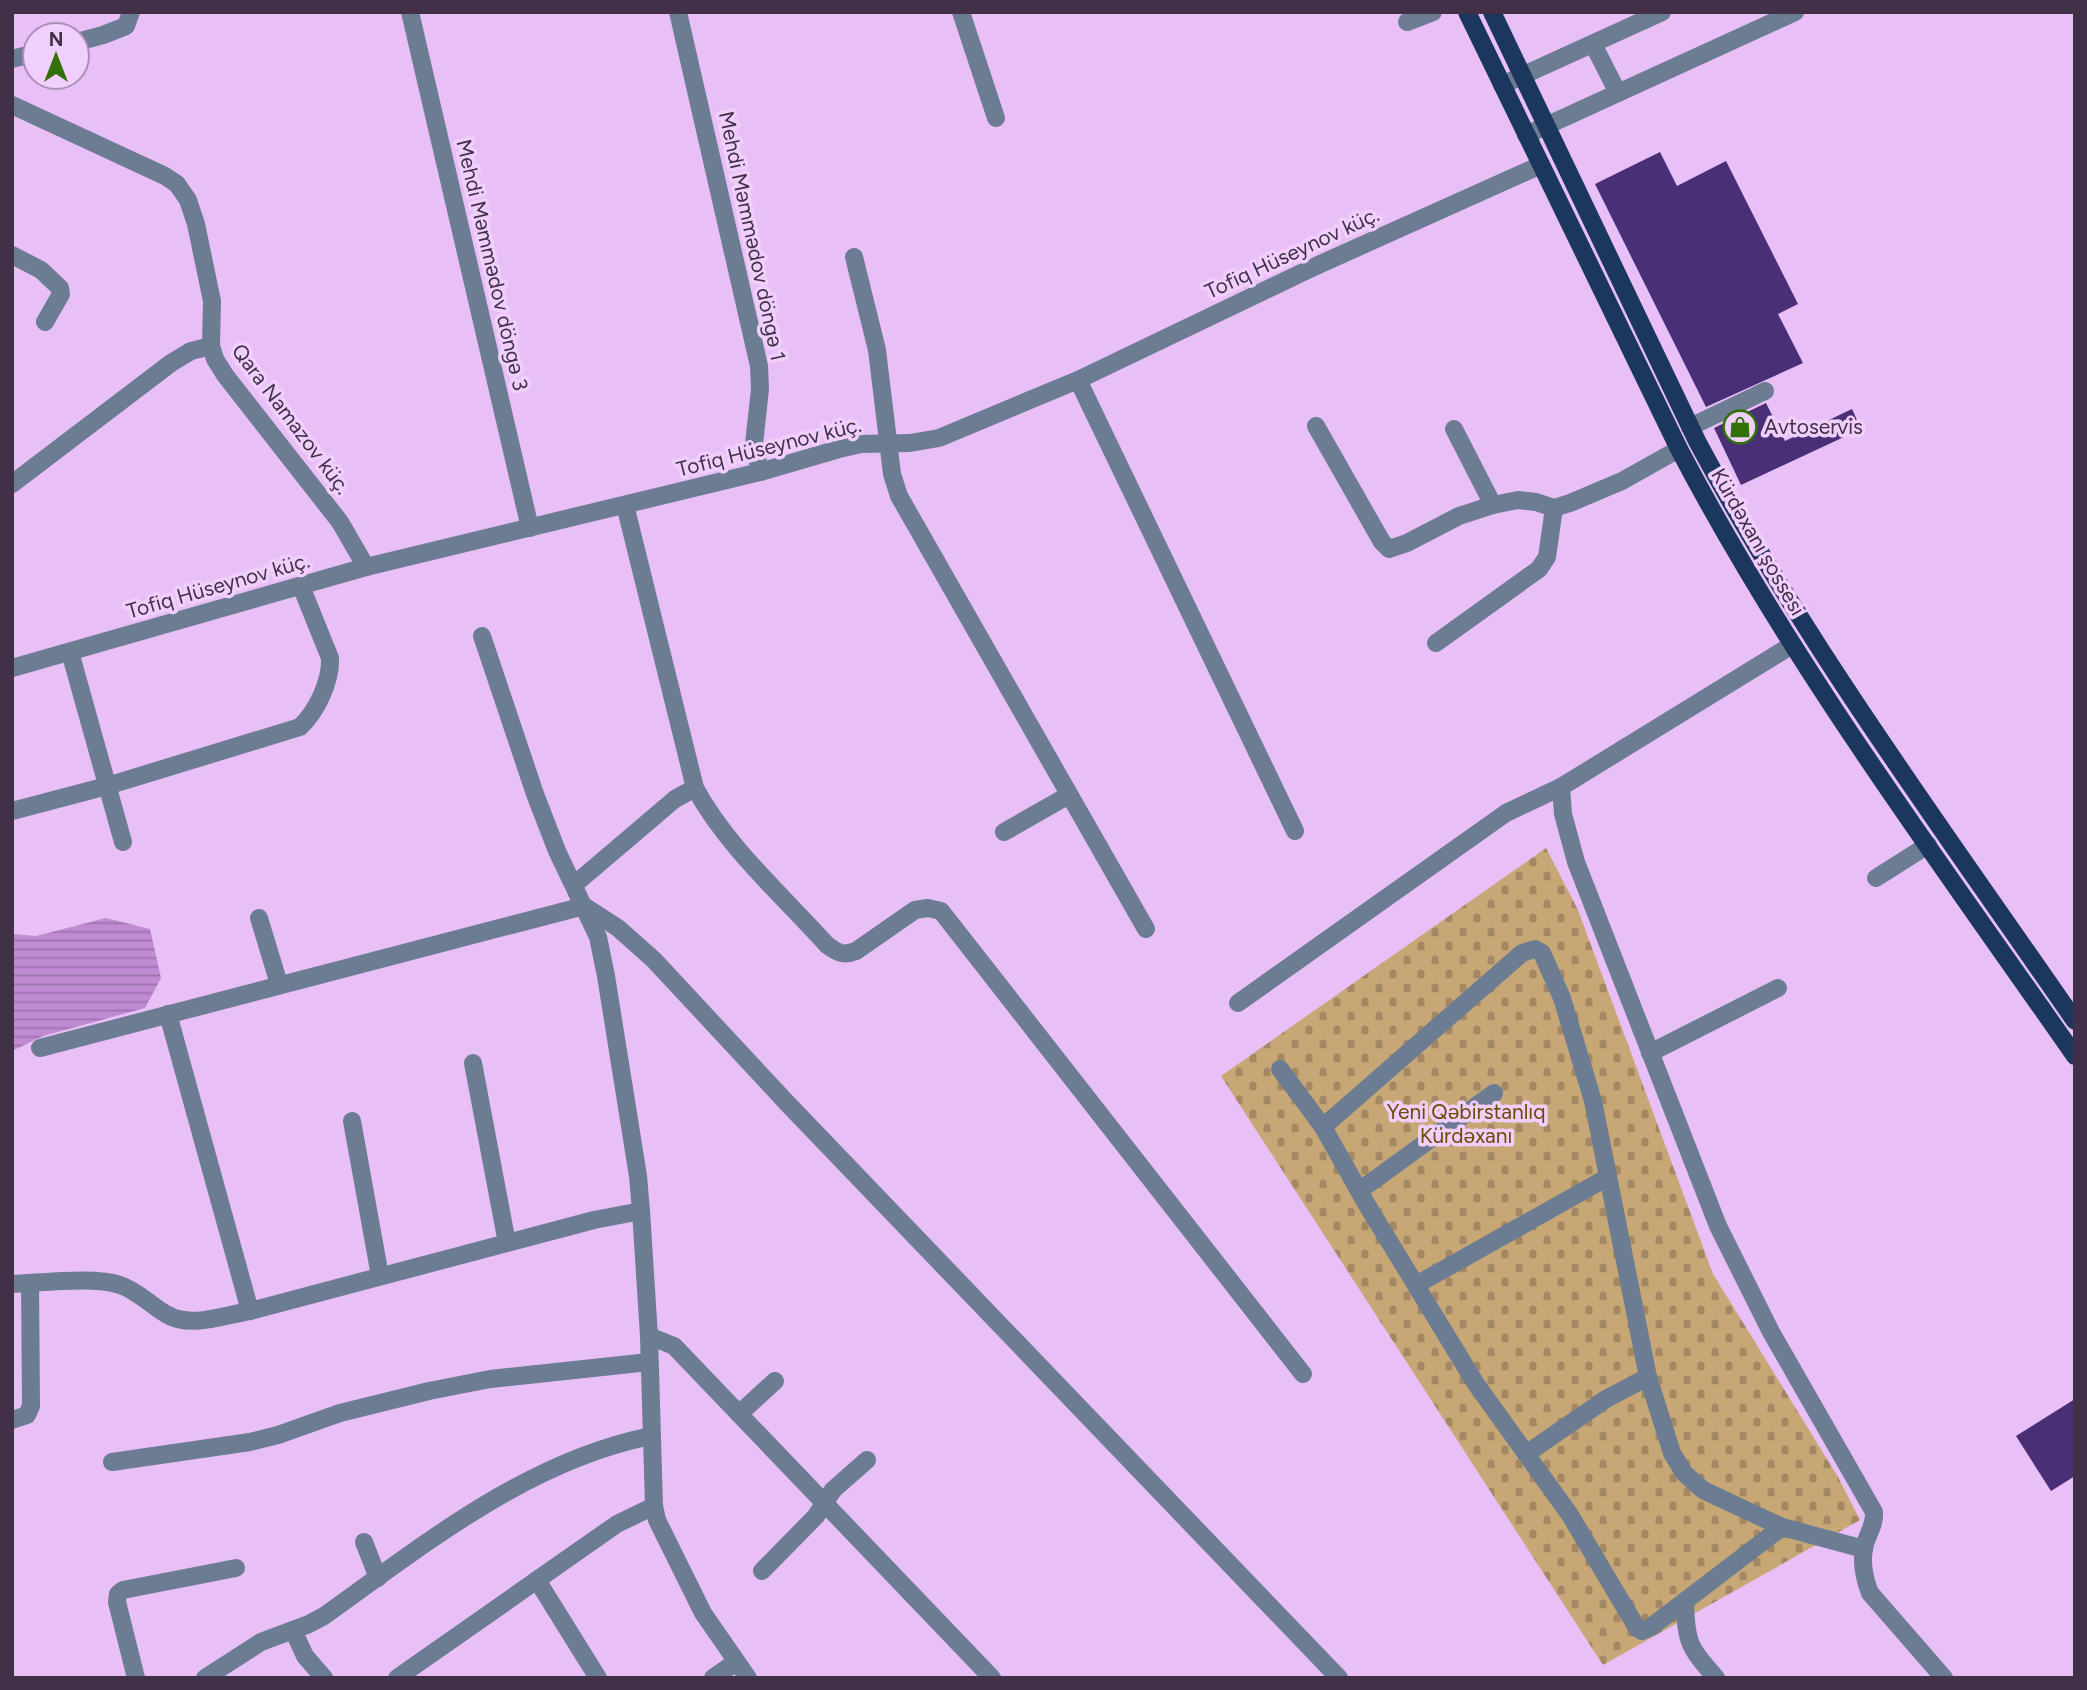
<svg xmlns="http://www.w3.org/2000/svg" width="2087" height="1690" font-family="Figtree,sans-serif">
<defs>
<pattern id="cemetery-stones" width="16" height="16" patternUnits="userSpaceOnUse" patternTransform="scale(1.75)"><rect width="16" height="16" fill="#c7a776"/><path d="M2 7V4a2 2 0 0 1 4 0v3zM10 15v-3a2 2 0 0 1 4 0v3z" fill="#a38863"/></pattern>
<pattern id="water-rules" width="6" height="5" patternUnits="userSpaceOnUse" patternTransform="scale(1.75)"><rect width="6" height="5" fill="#c08bd2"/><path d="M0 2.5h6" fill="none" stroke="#9e72ac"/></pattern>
</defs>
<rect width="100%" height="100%" fill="#e8bff7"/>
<polygon fill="url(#cemetery-stones)" points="1546,848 1578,910 1713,1274 1838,1477 1860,1520 1603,1665 1221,1076"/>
<polygon fill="url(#water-rules)" points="106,918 150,929 161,978 145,1008 43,1036 12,1051 12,934 36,936"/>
<g fill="#492f75">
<polygon points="1660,152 1677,186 1726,161 1798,304 1778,314 1803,363 1706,407 1595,184"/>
<polygon points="1766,403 1785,441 1852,409 1861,429 1741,485 1714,428"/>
<polygon points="2075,1399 2075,1476 2051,1491 2016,1436"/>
</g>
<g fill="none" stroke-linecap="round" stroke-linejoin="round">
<g stroke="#6c7c93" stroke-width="18">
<polyline points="410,12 530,528"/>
<polyline points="678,12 759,366 760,389 754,444 760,472"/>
<polyline points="961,12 996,118"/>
<polyline points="1407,22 1433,12"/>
<polyline points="77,42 103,35 126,26 131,12"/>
<polyline points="1593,44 1618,93"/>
<polyline points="12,59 35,53"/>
<polyline points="1502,85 1662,12"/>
<polyline points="12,105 165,176 177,184 188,200 196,224 212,301 211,346 215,359 225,375 340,522 366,567"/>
<polyline points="1526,135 1795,12"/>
<polyline points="12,255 41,270 60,288 61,294 45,322"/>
<polyline points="854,257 877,350 892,474 899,496 1146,929"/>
<polyline points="1078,380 1295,831"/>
<polyline points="1316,426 1382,542 1389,549 1407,543 1459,516 1493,505 1518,500 1536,502 1554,508 1570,503 1622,481 1679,449"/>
<polyline points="1690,427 1765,391"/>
<polyline points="1454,429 1493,505"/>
<polyline points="12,484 171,363 191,351 211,346"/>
<path d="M625,505L695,788C727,847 782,895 827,945C838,953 843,956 856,951L915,910L928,908L941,911L1303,1374"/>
<polyline points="482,636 535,794 557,851 598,937 606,976 638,1176 641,1211 649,1336 654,1506 657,1520 703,1613 748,1678"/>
<polyline points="1436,643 1539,569 1547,557 1554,508"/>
<path d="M1792,645L1561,787L1563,814L1576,862L1718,1226L1771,1332L1874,1512C1875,1527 1866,1535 1864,1549C1861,1564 1865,1580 1870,1593L1944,1678"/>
<polyline points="70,652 123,842"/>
<polyline points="12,668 366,567 760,472 839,449 861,444 910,443 939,438 1078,380 1316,266 1541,165"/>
<path d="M12,811L107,786L300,727C317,711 331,681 330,658L301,586"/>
<polyline points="1004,832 1069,795"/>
<polyline points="1876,878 1928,845"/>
<polyline points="575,884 675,799 695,788"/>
<polyline points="259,918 279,984"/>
<polyline points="1238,1003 1506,813 1561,787"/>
<polyline points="168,1014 250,1311"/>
<polyline points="40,1048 584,906 618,928 654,960 787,1103 1339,1678"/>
<polyline points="1650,1053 1778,988"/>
<polyline points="473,1063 507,1243"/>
<polyline points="1280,1069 1323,1127 1367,1205 1476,1384 1570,1515 1637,1628 1642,1631 1651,1627 1782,1527"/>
<polyline points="352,1121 380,1276"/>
<polyline points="1323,1127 1522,953 1535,949 1542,953 1562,998 1593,1101 1648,1377 1672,1453 1684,1473 1703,1490 1782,1527 1864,1549"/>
<polyline points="1359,1191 1494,1093"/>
<path d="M12,1284C41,1283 95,1276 120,1285C138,1291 150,1305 166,1314C190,1329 224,1315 250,1311L594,1220L641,1211"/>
<polyline points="1416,1285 1608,1177"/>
<polyline points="649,1336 674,1346 992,1678"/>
<polyline points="739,1414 775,1381"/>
<polyline points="12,1420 27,1415 31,1406 30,1283"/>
<polyline points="1526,1454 1606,1399 1648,1377"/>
<polyline points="112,1462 250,1442 278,1435 340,1413 429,1391 490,1379 649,1362"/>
<polyline points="364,1542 378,1578"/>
<polyline points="762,1571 816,1516 833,1490 867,1460"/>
<polyline points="537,1580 598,1678"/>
<path d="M1685,1602C1686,1643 1689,1647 1716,1678"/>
<polyline points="293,1630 305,1656 324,1678"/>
<polyline points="136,1678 117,1602 118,1594 123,1590 236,1568"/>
<path d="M205,1678L261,1642L309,1624L324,1616C425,1544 527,1461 651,1436"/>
<polyline points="397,1678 617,1524 654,1506"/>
<polyline points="713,1678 736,1662"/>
</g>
<g stroke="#1c375d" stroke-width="18">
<path d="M1467,12L1679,449C1791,663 1937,858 2075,1056"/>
<path d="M1492,12L1697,441C1806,645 1944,831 2075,1021"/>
</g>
</g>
<defs>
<symbol id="shop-ring" viewBox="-11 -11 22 22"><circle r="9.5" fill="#f1cffd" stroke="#317108" stroke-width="1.5"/><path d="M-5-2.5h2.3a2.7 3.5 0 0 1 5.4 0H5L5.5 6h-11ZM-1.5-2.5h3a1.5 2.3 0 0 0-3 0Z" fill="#317108"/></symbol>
</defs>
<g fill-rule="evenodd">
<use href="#shop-ring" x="1721" y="408" width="38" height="38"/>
</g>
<g text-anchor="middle" stroke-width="7" stroke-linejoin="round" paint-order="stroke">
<g font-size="21" fill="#413047" stroke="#f1cffd">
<text transform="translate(752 236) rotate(78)" y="7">Mehdi Məmmədov döngə 1</text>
<text transform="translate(1292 253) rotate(-25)" y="7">Tofiq Hüseynov küç.</text>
<text transform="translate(492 265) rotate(77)" y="7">Mehdi Məmmədov döngə 3</text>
<text transform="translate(291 419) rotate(53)" y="7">Qara Namazov küç.</text>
<text transform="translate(769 447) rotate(-14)" y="7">Tofiq Hüseynov küç.</text>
<text transform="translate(1758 542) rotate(60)" y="7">Kürdəxanı şossesi</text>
<text transform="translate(218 586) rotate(-16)" y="7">Tofiq Hüseynov küç.</text>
</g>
<g font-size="21" fill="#413047" stroke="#f1cffd" text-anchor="start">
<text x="1764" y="434">Avtoservis</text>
</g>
<g font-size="21" fill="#6b4906" stroke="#f1cffd">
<text x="1466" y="1119">Yeni Qəbirstanlıq<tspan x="1466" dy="24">Kürdəxanı</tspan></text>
</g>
</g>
<rect width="2087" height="1690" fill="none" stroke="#413047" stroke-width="28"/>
<g transform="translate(56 56)"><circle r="33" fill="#f1cffd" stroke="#ab8fb4" stroke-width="2"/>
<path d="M0-5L12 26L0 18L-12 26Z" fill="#317108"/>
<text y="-10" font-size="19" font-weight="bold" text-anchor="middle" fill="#413047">N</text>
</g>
</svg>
